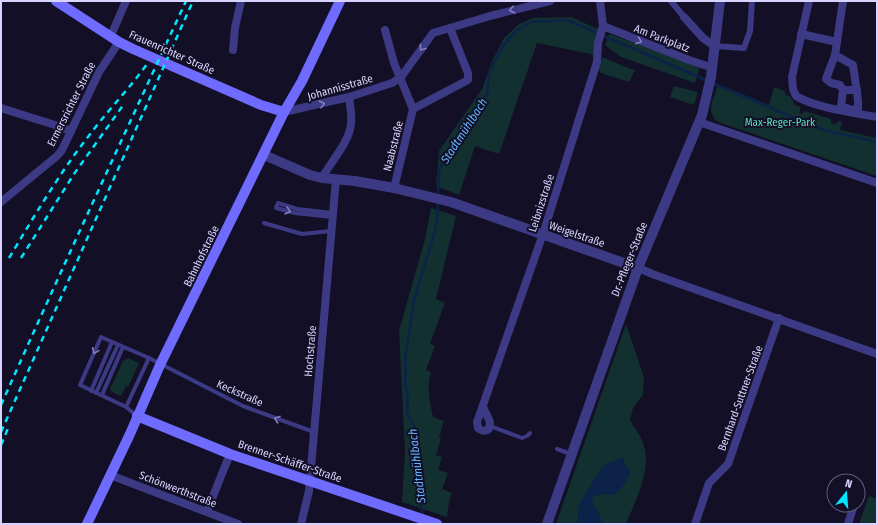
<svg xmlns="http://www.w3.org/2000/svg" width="878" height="525" font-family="'Fira Sans Condensed',sans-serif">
<rect width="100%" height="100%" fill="#130f26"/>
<g fill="#12302f">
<polygon points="571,17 600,30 595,55 537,43 499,154 475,146 459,195 436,186 439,151 482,89 492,61 504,38 519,24 533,18"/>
<polygon points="609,34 700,66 695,83 621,57 605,45"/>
<path d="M602,57C613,61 623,67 635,70L629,82L601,73L599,70Z"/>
<path d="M718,84L769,105L774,87L785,91V95L790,96L795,105L801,107L799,113L802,114L804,111L831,119V122L833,124H836L838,121L842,122L840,130L877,138V176L718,122C705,111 714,99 718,84Z"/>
<polygon points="674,86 698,92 694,105 670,97"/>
<path d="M431,208L456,216L436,299L445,303L430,344L435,346L426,370L431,372C426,387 430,402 433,417L444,421L439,437L441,438L436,455L442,457L438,470L448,473L442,489L452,493C449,501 448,508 447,517L402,502L405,452L399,331L425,239Z"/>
<path d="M626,324L644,377L643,395L633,408L630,420C633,426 638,432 641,438C655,466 636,498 626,524H556Z"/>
<polygon points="128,358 139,363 128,387 126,386 121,396 112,392 110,389 123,361"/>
<polygon points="869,496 877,499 877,524 859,524"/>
</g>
<path fill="#0c2248" d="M624,457C624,463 626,468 631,471C627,481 622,489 613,495L602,494L594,496L592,502L599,514L603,524H577L579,504L600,470L607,463Z"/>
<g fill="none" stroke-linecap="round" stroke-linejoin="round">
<g stroke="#0c2248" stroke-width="2.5">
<polyline points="712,83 823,130 873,141 877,141"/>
<polyline points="438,196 439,171 447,153 487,95 489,77 493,64 503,46 517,30 532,22 567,20 708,81"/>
<polyline points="423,517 414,452 415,428 407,412 408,397 405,382 406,369 405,362 406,352 414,300 435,231 437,220 438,201"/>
</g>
<g stroke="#3d3a85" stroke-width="4">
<polyline points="332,217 295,213 276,208 278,203 297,209 333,213"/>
<polyline points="264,223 302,234 331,231"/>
<polyline points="91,391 112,342"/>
<polyline points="96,393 118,345"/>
<polyline points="102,395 123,347"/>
<polyline points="126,407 149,358"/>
<polyline points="137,416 126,407 80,385 101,337 149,358 243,406 314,432"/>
<polyline points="490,426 522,438 527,436 530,433"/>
<polyline points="557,449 571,454"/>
</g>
<g stroke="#3d3a85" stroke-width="6">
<polyline points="671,1 684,17"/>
<polyline points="714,46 744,48 750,31 752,1"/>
</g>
<g stroke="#3d3a85" stroke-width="8">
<path d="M809,1L792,77L793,89L796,96C816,108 854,113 877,117"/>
<polyline points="843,1 835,55 853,65 858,100 858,109 849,110"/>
<polyline points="684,17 703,38 714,46"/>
<polyline points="603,26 689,60 713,68"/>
<polyline points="385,30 394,63 413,109"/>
<polyline points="113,31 126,1"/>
<polyline points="801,34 837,42"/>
<polyline points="233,50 235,28 241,1"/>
<polyline points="835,55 826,79 831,83 840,85 843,90 857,90"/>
<polyline points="843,90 841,106 849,109"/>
<polyline points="1,108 55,125 71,131"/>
<polyline points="284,112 349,97 392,83 401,77 433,33 490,16 550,1"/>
<polyline points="699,122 877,183"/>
<path d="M322,178C331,161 350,142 351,123C352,114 350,105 349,97"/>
<polyline points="394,188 413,109 468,80 468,73 450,28"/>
<polyline points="1,202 57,156 62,150 99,72 119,42"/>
<polyline points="638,268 655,275 877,354"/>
<path d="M483,407L490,422L489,429C486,432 481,431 478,428L477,422L543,234L597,62L598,43L603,26L600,1"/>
<polyline points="110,475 238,524"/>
<polyline points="858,493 860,486"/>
<polyline points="207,511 230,454"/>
<polyline points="301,524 309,491 336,179"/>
<polyline points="695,524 709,483 728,464 779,318"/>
<polyline points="848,524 854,505"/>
</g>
<g stroke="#3d3a85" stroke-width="10">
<polyline points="264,155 310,175 322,178 355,181 394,188 451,202 638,268"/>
<polyline points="547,524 638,268 702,115 711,77 720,1"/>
</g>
<g stroke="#6f6bff" stroke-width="10">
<polyline points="56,1 119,42 133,49 261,105 284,112"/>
<polyline points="137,416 230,454 437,524"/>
<polyline points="87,524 130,434 160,365 284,112 302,81 340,1"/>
</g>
<g stroke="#00e5ff" stroke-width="2.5" stroke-dasharray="6 5" stroke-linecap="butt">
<path d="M9,258C35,215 60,172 91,133C109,109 130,88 147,64"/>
<polyline points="21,258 74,174 124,104"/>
<path d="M1,405C61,270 124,135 186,1"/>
<polyline points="1,432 193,1"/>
<polyline points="1,445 9,426"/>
</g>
</g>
<defs><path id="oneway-chevron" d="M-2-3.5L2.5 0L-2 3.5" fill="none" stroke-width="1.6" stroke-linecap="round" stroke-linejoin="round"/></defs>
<g stroke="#837fbc">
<use href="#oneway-chevron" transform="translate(512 10) rotate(166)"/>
<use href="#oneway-chevron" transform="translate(639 41) rotate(22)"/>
<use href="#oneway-chevron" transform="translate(422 48) rotate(126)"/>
<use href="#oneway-chevron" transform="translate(322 104) rotate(-14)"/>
<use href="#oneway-chevron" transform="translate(288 211) rotate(16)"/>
<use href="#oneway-chevron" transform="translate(95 351) rotate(114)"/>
<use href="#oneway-chevron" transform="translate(277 419) rotate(-160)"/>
</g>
<g text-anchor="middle" stroke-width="4" stroke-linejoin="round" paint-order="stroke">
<g font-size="11" fill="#d9d4ff" stroke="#130f26">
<text transform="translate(662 38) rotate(21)" y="4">Am Parkplatz</text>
<text transform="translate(172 52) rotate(24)" y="4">Frauenrichter Straße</text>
<text transform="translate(340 87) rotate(-16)" y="4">Johannisstraße</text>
<text transform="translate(71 104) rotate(-63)" y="4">Ermersrichter Straße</text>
<text transform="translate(393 146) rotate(-76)" y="4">Naabstraße</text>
<text transform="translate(541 203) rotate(-72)" y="4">Leibnizstraße</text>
<text transform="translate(577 234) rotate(19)" y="4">Weigelstraße</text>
<text transform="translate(201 256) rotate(-64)" y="4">Bahnhofstraße</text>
<text transform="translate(629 259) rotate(-68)" y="4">Dr.-Pfleger-Straße</text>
<text transform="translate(310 351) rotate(-85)" y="4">Hochstraße</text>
<text transform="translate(240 393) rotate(24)" y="4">Keckstraße</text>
<text transform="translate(740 398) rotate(-70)" y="4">Bernhard-Suttner-Straße</text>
<text transform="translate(290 461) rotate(19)" y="4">Brenner-Schäffer-Straße</text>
<text transform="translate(178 489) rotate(21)" y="4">Schönwerthstraße</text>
</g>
<g font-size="11" fill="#5fe0c0" stroke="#130f26">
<text x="780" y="126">Max-Reger-Park</text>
</g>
<g font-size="12" font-style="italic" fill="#62b6ff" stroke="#130f26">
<text transform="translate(464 131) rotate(-57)" y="4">Stadtmühlbach</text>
<text transform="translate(417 466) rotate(-97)" y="4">Stadtmühlbach</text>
</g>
</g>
<rect width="878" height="525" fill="none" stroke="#d9d4ff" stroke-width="4"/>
<g transform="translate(846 493) rotate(17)"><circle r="19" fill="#130f26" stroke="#625e7d"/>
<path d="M0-3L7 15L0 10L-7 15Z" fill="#00e5ff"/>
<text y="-6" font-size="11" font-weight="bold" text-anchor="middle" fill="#d9d4ff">N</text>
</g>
</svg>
